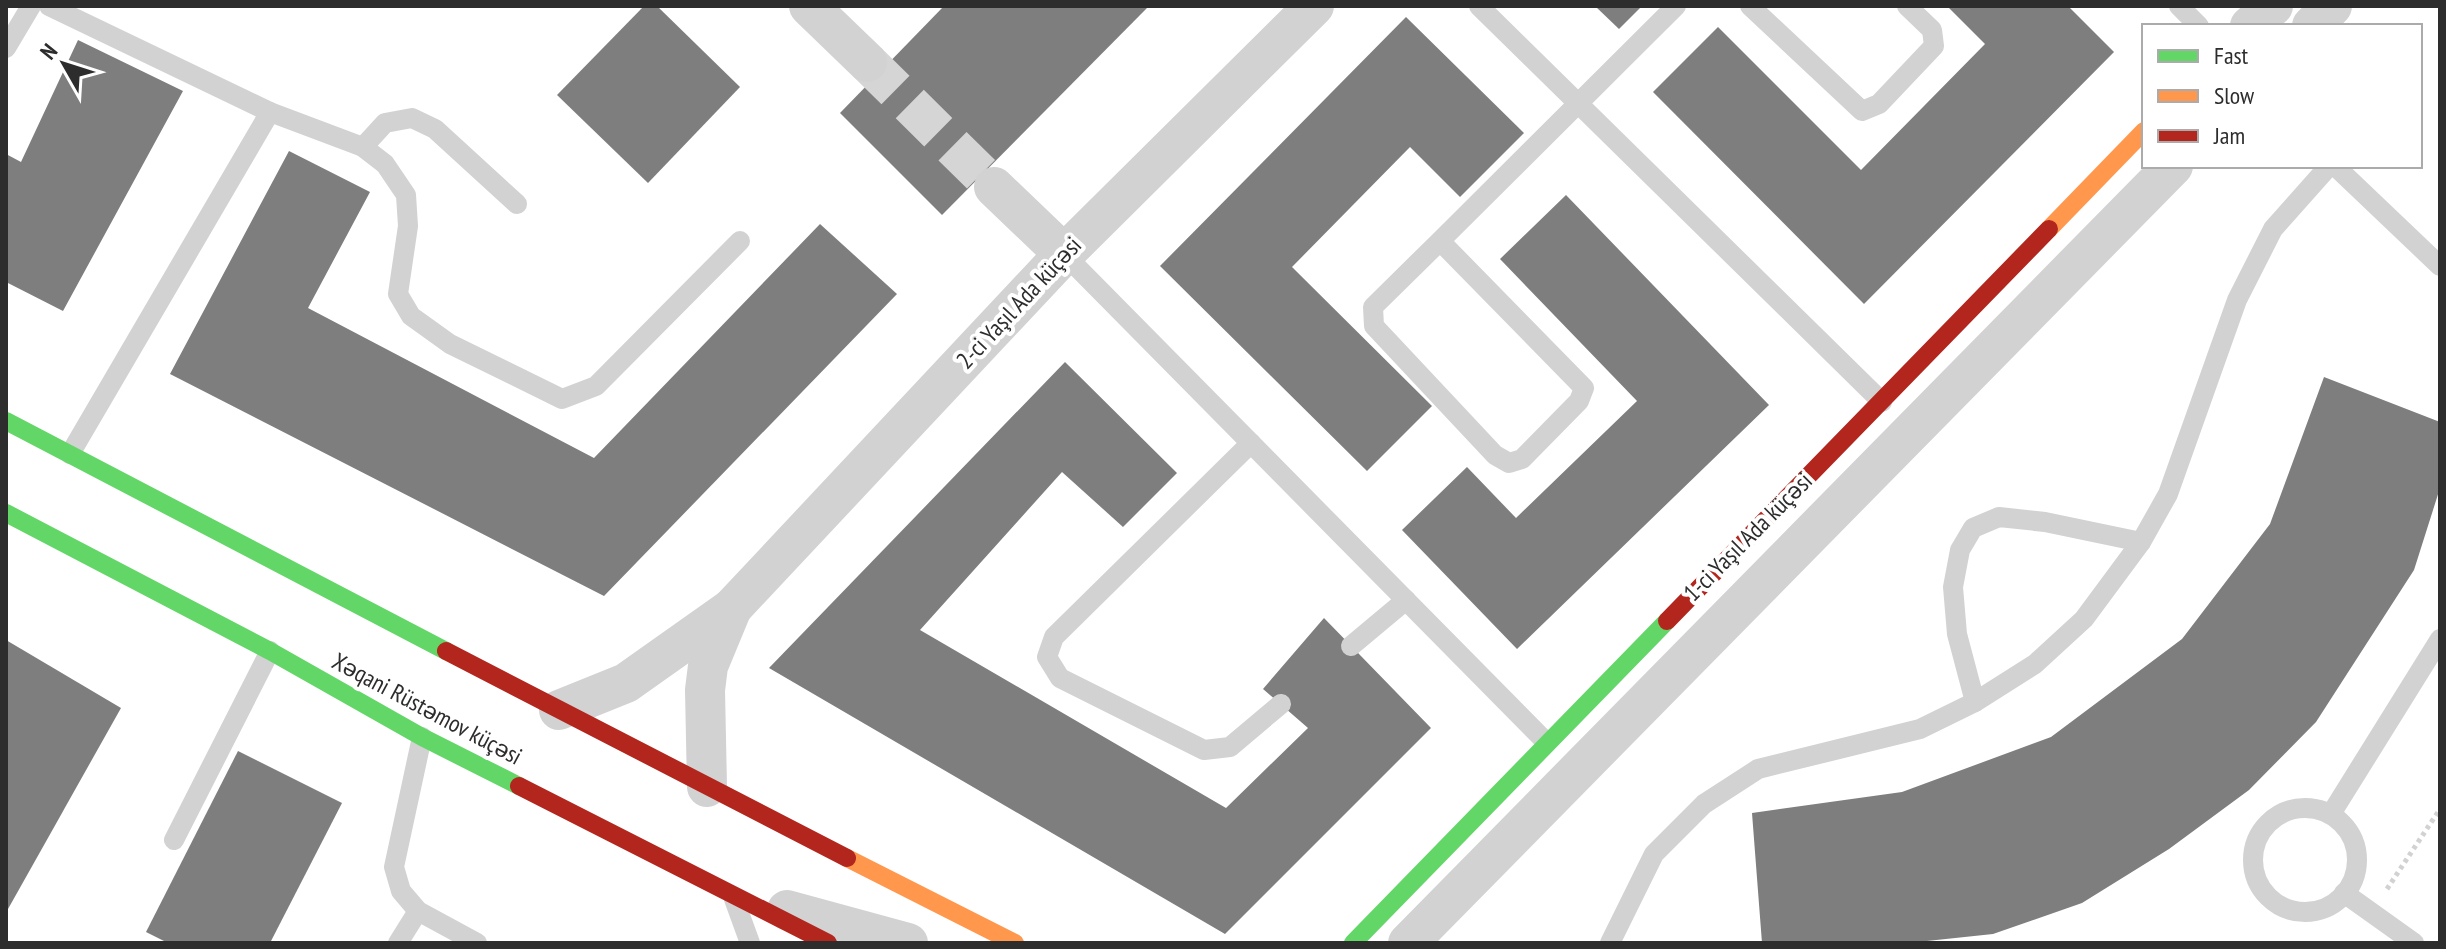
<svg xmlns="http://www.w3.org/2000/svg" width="2446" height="949" font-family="'PT Sans Narrow',sans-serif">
<rect width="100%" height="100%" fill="#fff"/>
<g fill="#7e7e7e">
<polygon points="644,6 657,6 740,87 648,183 557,95"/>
<polygon points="944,6 1149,6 942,215 840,113"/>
<polygon points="1595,6 1642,6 1619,29"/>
<polygon points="1947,6 2068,6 2114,52 1864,304 1653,92 1718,27 1861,170 1985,44"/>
<polygon points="1406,17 1524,133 1460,197 1410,147 1292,267 1432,406 1367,471 1160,266"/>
<polygon points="78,40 183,91 63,311 6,282 6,154 21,162"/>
<polygon points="289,151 370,192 308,308 594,458 820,224 897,294 604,596 170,374"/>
<polygon points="1566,195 1769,405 1517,649 1402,530 1467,467 1516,518 1637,401 1500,259"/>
<polygon points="1065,362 1177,473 1123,527 1062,472 920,630 1226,808 1308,728 1263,689 1324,618 1431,728 1225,934 769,668"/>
<polygon points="2324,377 2440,422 2440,488 2414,570 2316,722 2249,790 2169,849 2082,903 1993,934 1908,943 1762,943 1752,813 1902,792 2051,737 2182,639 2270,524"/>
<polygon points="6,640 121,708 8,909 6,908"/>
<polygon points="238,751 342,803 270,943 168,943 146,932"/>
</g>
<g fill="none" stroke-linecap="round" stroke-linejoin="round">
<polyline stroke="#d5d5d5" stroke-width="40" stroke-dasharray="40 20" stroke-linecap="butt" points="867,62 994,187"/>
<polyline stroke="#d2d2d2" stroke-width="5" stroke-dasharray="4 4" stroke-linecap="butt" points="2387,889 2440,809"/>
<g stroke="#d2d2d2" stroke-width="20">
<polyline points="49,6 270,112 70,454"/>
<polyline points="1479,6 1882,402"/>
<polyline points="1750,6 1862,111 1879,104 1934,46 1932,30 1907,6"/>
<polyline points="2179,6 2199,26"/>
<polyline points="6,48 31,6"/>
<polyline points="270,112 363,147 385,123 412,118 435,129 517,204"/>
<polyline points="363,147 385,164 406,195 408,226 398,294 411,316 450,344 562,399 596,386 740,241"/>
<polyline points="2335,166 2440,266"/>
<polyline points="1440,241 1584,388 1579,401 1522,459 1509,463 1495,455 1374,326 1373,307 1440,241 1676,6"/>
<polyline points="1064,254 1546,742"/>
<polyline points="1251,443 1054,637 1047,657 1060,678 1204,750 1230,747 1281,704"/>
<polyline points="1351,646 1406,600"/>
<polyline points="1975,702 1957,634 1953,587 1960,550 1973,528 1999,517 2045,522 2141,542"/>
<polyline points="422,737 394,867 401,891 418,911 477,943"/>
<circle cx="2305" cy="860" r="52"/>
<polyline points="2331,814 2440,639"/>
<polyline points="174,840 270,651"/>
<polyline points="2344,893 2414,943"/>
<polyline points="734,899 750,943"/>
<polyline points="398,943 418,911"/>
<polyline points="1610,943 1654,854 1704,804 1758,769 1920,729 1975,702 2035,664 2084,619 2141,542 2168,494 2237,300 2273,229 2329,166"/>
</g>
<g stroke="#d2d2d2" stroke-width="40">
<polyline points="809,6 867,62"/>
<polyline points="2250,26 2273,6"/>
<polyline points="2312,26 2332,6"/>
<polyline points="994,187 1064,254"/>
<polyline points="559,710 626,683 732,608 1064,254 1314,6"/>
<polyline points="707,787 705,690 708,666 732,608"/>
<polyline points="787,910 908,943"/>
<polyline points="1408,943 2173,166"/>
</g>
<g stroke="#63d668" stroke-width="18">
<polyline points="6,421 446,651"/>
<polyline points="6,513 270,651 422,737 519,786"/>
<polyline points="1353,943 1667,621"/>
</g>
<g stroke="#ff974d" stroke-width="18">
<polyline points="2049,229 2144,131"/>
<polyline points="847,858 1015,943"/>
</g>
<g stroke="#b3261e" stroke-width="18">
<polyline points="1667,621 2049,229"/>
<polyline points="446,651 847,858"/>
<polyline points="519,786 828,943"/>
</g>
</g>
<g text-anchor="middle" stroke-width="8" stroke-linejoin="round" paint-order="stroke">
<g font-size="24" fill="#2d2d2d" stroke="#fff">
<text transform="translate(1019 303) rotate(-47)" y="8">2-ci Yaşıl Ada küçəsi</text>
<text transform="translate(1748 537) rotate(-45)" y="8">1-ci Yaşıl Ada küçəsi</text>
<text transform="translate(427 709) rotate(28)" y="8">Xəqani Rüstəmov küçəsi</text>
</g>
</g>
<rect width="2446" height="949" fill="none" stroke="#2d2d2d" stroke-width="16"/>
<rect x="2142" y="24" width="280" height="144" fill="#ffffff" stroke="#ababab" stroke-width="2"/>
<rect x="2158" y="50" width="40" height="12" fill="#63d668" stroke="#ababab" stroke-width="2"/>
<text x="2214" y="64" font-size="24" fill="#2d2d2d">Fast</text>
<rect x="2158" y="90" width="40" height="12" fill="#ff974d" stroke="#ababab" stroke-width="2"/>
<text x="2214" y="104" font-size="24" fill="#2d2d2d">Slow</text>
<rect x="2158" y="130" width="40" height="12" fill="#b3261e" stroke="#ababab" stroke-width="2"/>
<text x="2214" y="144" font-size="24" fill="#2d2d2d">Jam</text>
<g transform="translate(64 64) rotate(309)" stroke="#ffffff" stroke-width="6" paint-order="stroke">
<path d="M0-6L14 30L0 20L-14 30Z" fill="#2d2d2d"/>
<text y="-12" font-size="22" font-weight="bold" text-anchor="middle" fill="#2d2d2d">N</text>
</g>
</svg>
